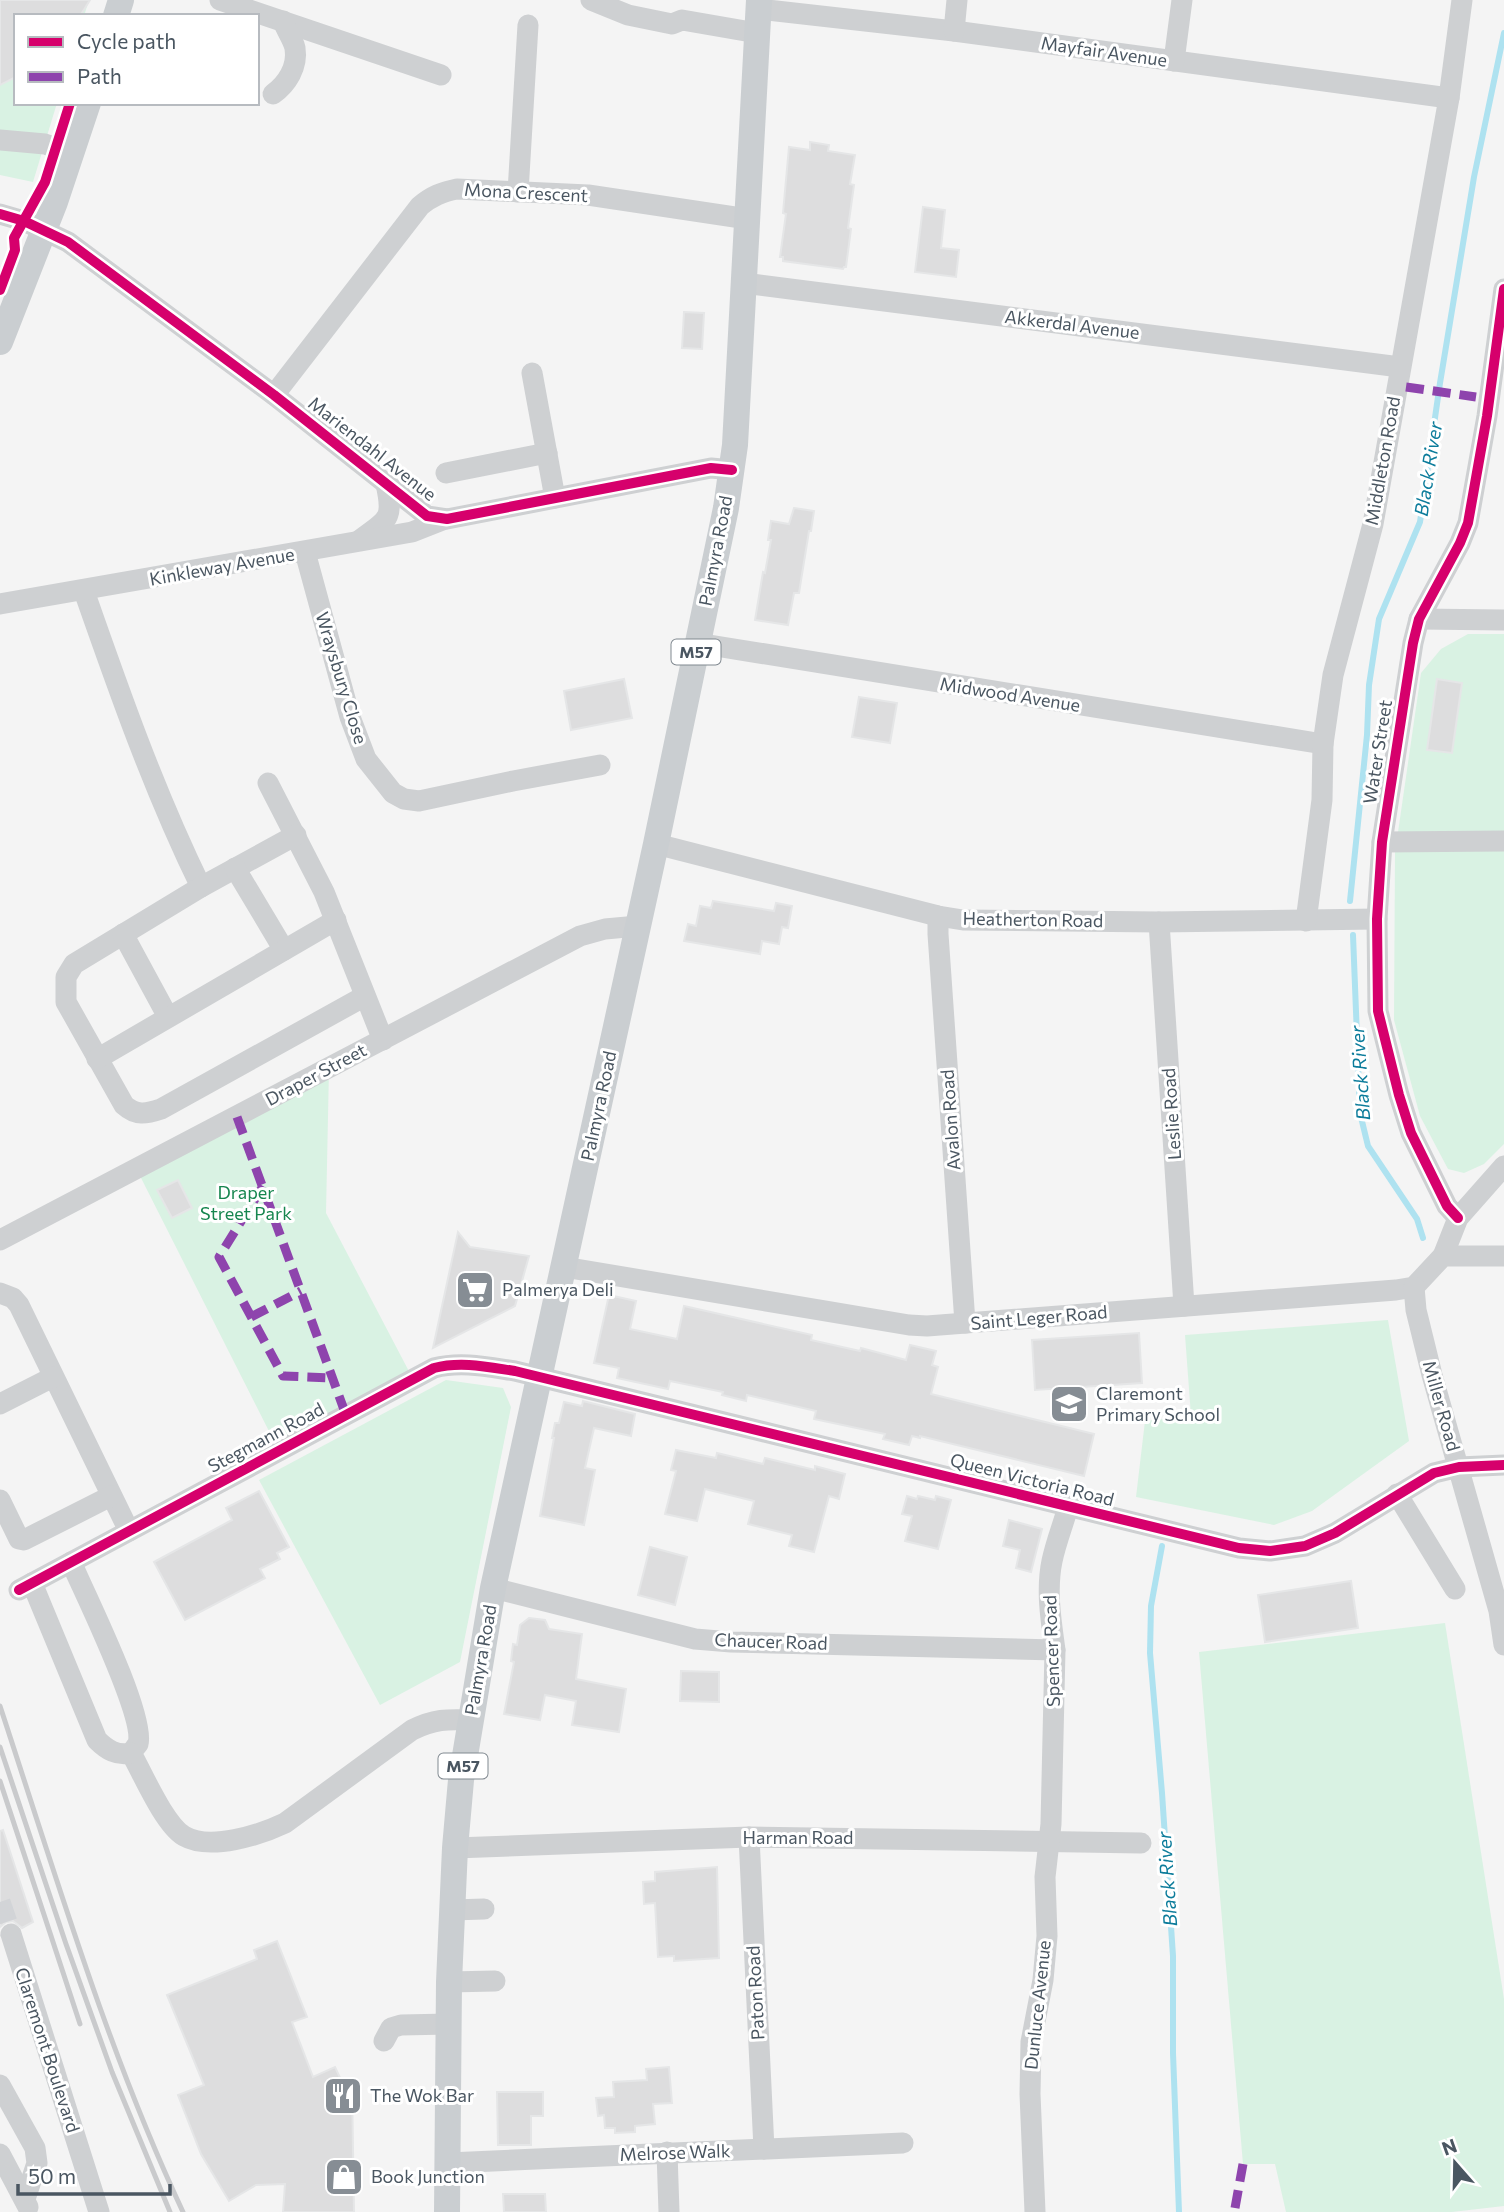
<svg xmlns="http://www.w3.org/2000/svg" width="1504" height="2212" font-family="Commissioner,sans-serif">
<rect width="100%" height="100%" fill="#f4f4f4"/>
<g fill="#d9f2e3">
<polygon points="0,0 89,0 84,16 16,16 16,103 57,103 33,182 0,175"/>
<polygon points="1468,634 1504,634 1504,1144 1484,1164 1464,1173 1448,1169 1420,1116 1394,1020 1395,853 1421,673 1441,649"/>
<polygon points="329,1069 326,1213 413,1379 279,1451 137,1170"/>
<polygon points="1388,1320 1409,1441 1312,1511 1274,1525 1136,1497 1145,1421 1191,1416 1185,1335"/>
<polygon points="446,1380 503,1388 511,1407 460,1662 380,1705 259,1480"/>
<polygon points="1445,1623 1504,1999 1504,2206 1452,2212 1286,2212 1275,2164 1243,2164 1199,1652"/>
</g>
<g fill="none" stroke-linecap="round" stroke-linejoin="round">
<g stroke="#aee2f0" stroke-width="6">
<polyline points="1350,901 1367,735 1369,685 1379,619 1420,522 1440,383 1474,177 1504,33"/>
<polyline points="1353,935 1360,1113 1368,1146 1417,1219 1423,1238"/>
<polyline points="1162,1546 1151,1606 1150,1653 1162,1793 1173,1956 1173,2053 1179,2212"/>
</g>
</g>
<g fill="#ddddde" stroke="#e5e6e7" stroke-width="2">
<polygon points="0,0 90,0 80,16 16,16 16,77 0,85"/>
<polygon points="810,142 829,145 828,151 855,155 850,184 854,185 848,228 851,229 846,267 844,267 843,269 783,261 783,257 780,257 786,214 783,213 789,147 810,150"/>
<polygon points="923,207 945,210 941,248 959,250 956,277 915,272"/>
<polygon points="684,312 704,313 702,349 682,348"/>
<polygon points="794,508 814,511 811,531 809,531 799,593 794,593 788,625 755,620 763,572 765,573 771,540 768,540 771,521 789,524"/>
<polygon points="624,679 632,718 571,730 564,691"/>
<polygon points="1437,679 1462,683 1452,753 1427,750"/>
<polygon points="859,697 897,703 890,743 852,737"/>
<polygon points="713,901 774,911 776,903 792,906 788,928 782,927 779,944 762,941 760,954 684,941 688,924 696,926 700,906 711,908"/>
<polygon points="178,1180 192,1208 172,1218 157,1190"/>
<polygon points="458,1232 470,1247 529,1256 515,1306 433,1348"/>
<polygon points="609,1295 636,1301 630,1329 677,1339 684,1306 812,1335 811,1340 860,1351 861,1348 906,1360 910,1345 936,1351 932,1365 938,1367 931,1394 1094,1434 1084,1476 920,1436 920,1438 912,1436 909,1445 883,1439 885,1434 814,1419 816,1411 747,1395 746,1401 722,1395 723,1392 670,1381 668,1389 617,1378 619,1368 594,1363"/>
<polygon points="1139,1333 1142,1383 1035,1390 1032,1340"/>
<polygon points="583,1401 635,1414 631,1436 594,1428 585,1468 595,1470 584,1525 540,1516 554,1438 552,1438 555,1423 559,1423 564,1402 582,1406"/>
<polygon points="676,1450 716,1458 717,1453 763,1464 765,1458 815,1470 815,1466 845,1474 839,1499 829,1496 814,1552 789,1546 792,1535 748,1524 754,1501 705,1489 697,1521 665,1514 676,1471 671,1470"/>
<polygon points="259,1491 289,1547 277,1553 280,1559 260,1569 265,1578 185,1620 154,1562 232,1520 226,1508"/>
<polygon points="907,1496 917,1499 918,1496 935,1500 936,1496 951,1500 938,1549 905,1541 912,1516 902,1514"/>
<polygon points="1009,1520 1042,1529 1031,1572 1016,1568 1020,1550 1003,1546"/>
<polygon points="650,1547 687,1557 675,1605 638,1595"/>
<polygon points="1351,1581 1358,1628 1265,1642 1258,1595"/>
<polygon points="529,1618 545,1620 549,1629 582,1634 576,1679 626,1689 619,1732 572,1725 576,1701 545,1695 540,1720 504,1714 514,1662 511,1661 513,1644 517,1645 520,1625"/>
<polygon points="681,1671 719,1672 719,1702 680,1701"/>
<polygon points="3,1830 33,1922 22,1928 13,1921 6,1922 0,1927 0,1831"/>
<polygon points="717,1867 719,1958 674,1961 674,1956 658,1957 655,1903 644,1904 643,1882 655,1881 655,1872"/>
<polygon points="277,1941 307,2017 292,2022 313,2077 335,2067 344,2086 352,2087 354,2212 283,2212 285,2184 256,2185 229,2201 201,2154 178,2095 204,2085 167,1995 257,1959 254,1950"/>
<polygon points="669,2067 672,2103 653,2104 655,2124 635,2126 635,2132 615,2133 615,2128 605,2128 604,2115 598,2116 596,2098 614,2097 613,2082 647,2080 646,2069"/>
<polygon points="497,2092 543,2092 543,2116 531,2116 531,2145 498,2145"/>
<polygon points="503,2194 545,2194 546,2212 504,2212"/>
</g>
<g fill="none" stroke-linecap="round" stroke-linejoin="round">
<polyline stroke="#d2d4d7" stroke-width="21" stroke-dasharray="21 10" stroke-linecap="butt" points="0,1902 11,1934"/>
<g stroke="#ced0d2" stroke-width="21">
<polyline points="220,0 441,75"/>
<polyline points="591,0 628,15 672,24 682,20 757,33"/>
<polyline points="759,9 954,31 1449,98"/>
<polyline points="954,31 957,0"/>
<polyline points="1174,61 1182,0"/>
<path d="M273,94C287,84 298,67 295,48C293,39 286,30 283,21"/>
<polyline points="0,140 45,144 72,154"/>
<polyline points="518,192 528,25"/>
<polyline points="0,214 24,221 68,242 274,395 427,516 447,519 711,468 732,470"/>
<polyline points="744,283 1400,367"/>
<polyline points="532,373 555,498"/>
<path d="M274,395L420,206C432,196 442,192 457,189L588,195L748,219"/>
<polyline points="446,473 547,453"/>
<path d="M360,540C388,519 394,520 386,484"/>
<polyline points="305,552 350,717 366,759 393,793 404,799 419,801 513,781 600,765"/>
<path d="M84,591C119,691 154,791 201,887"/>
<polyline points="0,604 412,532 445,519"/>
<polyline points="1419,619 1504,620"/>
<polyline points="697,643 1323,744"/>
<polyline points="268,783 324,892 383,1040"/>
<path d="M296,835L201,887L74,964L66,977V1002L124,1105C136,1116 146,1114 161,1109L365,996"/>
<polyline points="1382,842 1504,841"/>
<polyline points="656,844 938,916 963,920 1159,922 1377,919"/>
<polyline points="235,868 284,950"/>
<polyline points="938,916 938,934 965,1323"/>
<polyline points="1306,921 1322,800 1323,744 1333,675 1373,524 1449,98 1462,0"/>
<polyline points="1159,922 1184,1306"/>
<polyline points="123,934 168,1017"/>
<polyline points="97,1059 336,920"/>
<polyline points="1458,1218 1447,1206 1411,1133 1399,1095 1378,1011 1377,919 1382,842 1413,643 1419,619 1460,543 1468,523 1487,416 1504,289"/>
<polyline points="0,1240 580,936 605,929 638,926"/>
<polyline points="1443,1256 1458,1218 1504,1166"/>
<polyline points="564,1267 909,1325 927,1326 1396,1290 1414,1287 1443,1256 1504,1256"/>
<polyline points="1414,1287 1416,1310 1432,1375 1499,1611 1504,1645"/>
<polyline points="0,1293 13,1298 19,1305 129,1531"/>
<polyline points="0,1404 53,1377"/>
<polyline points="1397,1494 1455,1589"/>
<polyline points="0,1500 17,1535 19,1539 24,1540 111,1496"/>
<path d="M71,1562C85,1594 146,1717 138,1744C137,1745 132,1752 131,1753C143,1774 164,1824 184,1836C210,1851 260,1835 285,1823L412,1730C434,1719 447,1719 471,1720"/>
<path d="M32,1583L97,1740C107,1750 117,1756 131,1753"/>
<polyline points="493,1588 695,1639 731,1642 1055,1650"/>
<path d="M19,1590L434,1368C461,1361 488,1367 515,1371L1239,1548L1270,1551L1305,1546L1335,1533L1434,1473L1459,1467L1504,1465"/>
<polyline points="749,1837 764,2149"/>
<polyline points="455,1848 749,1837 1141,1843"/>
<polyline points="452,1910 484,1909"/>
<polyline points="11,1934 99,2212"/>
<polyline points="449,1982 495,1981"/>
<polyline points="384,2041 391,2028 401,2025 449,2024"/>
<polyline points="0,2085 35,2148 37,2163 25,2199"/>
<polyline points="667,2152 669,2212"/>
<polyline points="0,2154 28,2207"/>
<polyline points="448,2163 903,2143"/>
<path d="M1035,2212L1030,2094L1031,2042L1043,1980L1047,1936L1045,1877L1051,1824L1055,1650C1051,1621 1046,1590 1052,1561C1056,1542 1063,1525 1068,1507"/>
</g>
<g stroke="#caced1" stroke-width="26">
<polyline points="116,16 121,0"/>
<polyline points="0,342 55,202 88,103"/>
<polyline points="447,2212 449,1982 455,1848 461,1780 493,1588 656,844 726,508 735,445 759,0"/>
</g>
<g stroke="#c9cacc" stroke-width="5">
<path d="M0,1706C56,1876 107,2050 183,2212"/>
<polyline points="0,1747 66,1944 112,2072 170,2212"/>
<polyline points="0,1781 80,2024"/>
</g>
<g stroke="#8e44ad" stroke-width="9" stroke-dasharray="18 9" stroke-linecap="butt">
<polyline points="1406,387 1476,397"/>
<polyline points="237,1117 346,1415"/>
<polyline points="263,1186 219,1257 283,1376 333,1378"/>
<polyline points="251,1317 301,1291"/>
<polyline points="1235,2208 1243,2164"/>
</g>
<defs>
<g id="cycleway">
<polyline points="0,214 24,221 68,242 274,395 427,516 447,519 711,468 732,470"/>
<polyline points="0,290 15,250 14,238 45,182 70,103"/>
<polyline points="1458,1218 1447,1206 1411,1133 1399,1095 1378,1011 1377,919 1382,842 1413,643 1419,619 1460,543 1468,523 1487,416 1504,289"/>
<path d="M19,1590L434,1368C461,1361 488,1367 515,1371L1239,1548L1270,1551L1305,1546L1335,1533L1434,1473L1459,1467L1504,1465"/>
</g>
</defs>
<use href="#cycleway" stroke="#fff" stroke-width="15"/>
<use href="#cycleway" stroke="#d6006c" stroke-width="10"/>
</g>
<defs>
<symbol id="supermarket-square" viewBox="-11 -11 22 22"><rect x="-9" y="-9" width="18" height="18" rx="4" fill="#868d94" stroke="#fff"/><path d="M-6-5.5h2.5l.6 2H6L4.5 2H-2.5L-4.4-4H-6ZM-1.5 3.2a1.3 1.3 0 1 0 .1 0ZM3 3.2a1.3 1.3 0 1 0 .1 0Z" fill="#fff"/></symbol>
<symbol id="school-square" viewBox="-11 -11 22 22"><rect x="-9" y="-9" width="18" height="18" rx="4" fill="#868d94" stroke="#fff"/><path d="M0-5L7-2L0 1L-7-2ZM-4 1L0 2.5L4 1V4Q0 6-4 4Z" fill="#fff"/></symbol>
<symbol id="restaurant-square" viewBox="-11 -11 22 22"><rect x="-9" y="-9" width="18" height="18" rx="4" fill="#868d94" stroke="#fff"/><path d="M-5-6h1v4h1v-4h1v4h1v-4h1v5L-1.5 .5V6h-2V.5L-5-1ZM5-6V6H3V1.5H1.5Q1.5-4 5-6Z" fill="#fff"/></symbol>
<symbol id="shop-square" viewBox="-11 -11 22 22"><rect x="-9" y="-9" width="18" height="18" rx="4" fill="#868d94" stroke="#fff"/><path d="M-5-2.5h2.3a2.7 3.5 0 0 1 5.4 0H5L5.5 6h-11ZM-1.5-2.5h3a1.5 2.3 0 0 0-3 0Z" fill="#fff"/></symbol>
</defs>
<g fill-rule="evenodd">
<use href="#supermarket-square" x="453" y="1268" width="44" height="44"/>
<use href="#school-square" x="1047" y="1382" width="44" height="44"/>
<use href="#restaurant-square" x="321" y="2074" width="44" height="44"/>
<use href="#shop-square" x="322" y="2155" width="44" height="44"/>
</g>
<g text-anchor="middle" stroke-width="6" stroke-linejoin="round" paint-order="stroke">
<g fill="#fff" stroke="#808990" stroke-width="2">
<rect x="671.5" y="639.5" width="49" height="25" rx="5"/>
<rect x="438.5" y="1753.5" width="49" height="25" rx="5"/>
</g>
<g font-size="16" font-weight="bold" fill="#4a5661">
<text x="696" y="658">M57</text>
<text x="463" y="1772">M57</text>
</g>
<g font-size="18" fill="#4a5661" stroke="#fff">
<text transform="translate(1104 52) rotate(8)" y="6">Mayfair Avenue</text>
<text transform="translate(526 193) rotate(3)" y="6">Mona Crescent</text>
<text transform="translate(1072 325) rotate(7)" y="6">Akkerdal Avenue</text>
<text transform="translate(372 449) rotate(38)" y="6">Mariendahl Avenue</text>
<text transform="translate(1383 461) rotate(-80)" y="6">Middleton Road</text>
<text transform="translate(716 551) rotate(-79)" y="6">Palmyra Road</text>
<text transform="translate(222 567) rotate(-10)" y="6">Kinkleway Avenue</text>
<text transform="translate(341 678) rotate(73)" y="6">Wraysbury Close</text>
<text transform="translate(1010 695) rotate(9)" y="6">Midwood Avenue</text>
<text transform="translate(1378 752) rotate(-81)" y="6">Water Street</text>
<text transform="translate(1033 920) rotate(1)" y="6">Heatherton Road</text>
<text transform="translate(316 1075) rotate(-28)" y="6">Draper Street</text>
<text transform="translate(599 1106) rotate(-78)" y="6">Palmyra Road</text>
<text transform="translate(1172 1114) rotate(-94)" y="6">Leslie Road</text>
<text transform="translate(951 1120) rotate(-94)" y="6">Avalon Road</text>
<text transform="translate(1039 1318) rotate(-5)" y="6">Saint Leger Road</text>
<text transform="translate(1441 1406) rotate(74)" y="6">Miller Road</text>
<text transform="translate(266 1438) rotate(-28)" y="6">Stegmann Road</text>
<text transform="translate(1032 1480) rotate(14)" y="6">Queen Victoria Road</text>
<text transform="translate(771 1642) rotate(2)" y="6">Chaucer Road</text>
<text transform="translate(1052 1651) rotate(-92)" y="6">Spencer Road</text>
<text transform="translate(481 1660) rotate(-80)" y="6">Palmyra Road</text>
<text x="798" y="1844">Harman Road</text>
<text transform="translate(756 1993) rotate(-93)" y="6">Paton Road</text>
<text transform="translate(1038 2005) rotate(-84)" y="6">Dunluce Avenue</text>
<text transform="translate(47 2050) rotate(72)" y="6">Claremont Boulevard</text>
<text transform="translate(675 2153) rotate(-2)" y="6">Melrose Walk</text>
</g>
<g font-size="18" fill="#17864f" stroke="#fff">
<text x="246" y="1199">Draper<tspan x="246" dy="21">Street Park</tspan></text>
</g>
<g font-size="18" fill="#4a5661" stroke="#fff" text-anchor="start">
<text x="502" y="1296">Palmerya Deli</text>
<text x="1096" y="1400">Claremont<tspan x="1096" dy="21">Primary School</tspan></text>
<text x="370" y="2102">The Wok Bar</text>
<text x="371" y="2183">Book Junction</text>
</g>
<g font-size="19" font-style="italic" fill="#0c7c9b" stroke="#fff">
<text transform="translate(1428 469) rotate(-81)" y="7">Black River</text>
<text transform="translate(1360 1073) rotate(-94)" y="7">Black River</text>
<text transform="translate(1167 1879) rotate(-94)" y="7">Black River</text>
</g>
</g>
<rect x="14" y="14" width="245" height="91" fill="#ffffff" stroke="#b7bbc0" stroke-width="2"/>
<rect x="28" y="37" width="35" height="10" fill="#d6006c" stroke="#b7bbc0" stroke-width="2"/>
<text x="77" y="49" font-size="21" fill="#4a5661">Cycle path</text>
<rect x="28" y="72" width="35" height="10" fill="#8e44ad" stroke="#b7bbc0" stroke-width="2"/>
<text x="77" y="84" font-size="21" fill="#4a5661">Path</text>
<g transform="translate(1455 2163) rotate(340)" stroke="#ffffff" stroke-width="5" paint-order="stroke">
<path d="M0-5L12 26L0 18L-12 26Z" fill="#4a5661"/>
<text y="-10" font-size="19" font-weight="bold" text-anchor="middle" fill="#4a5661">N</text>
</g>
<path d="M18 2184v10h152v-10" fill="none" stroke="#4a5661" stroke-width="3.5"/>
<text x="28" y="2184" font-size="21" fill="#4a5661" stroke="#ffffff" stroke-width="5" paint-order="stroke">50 m</text>
</svg>
